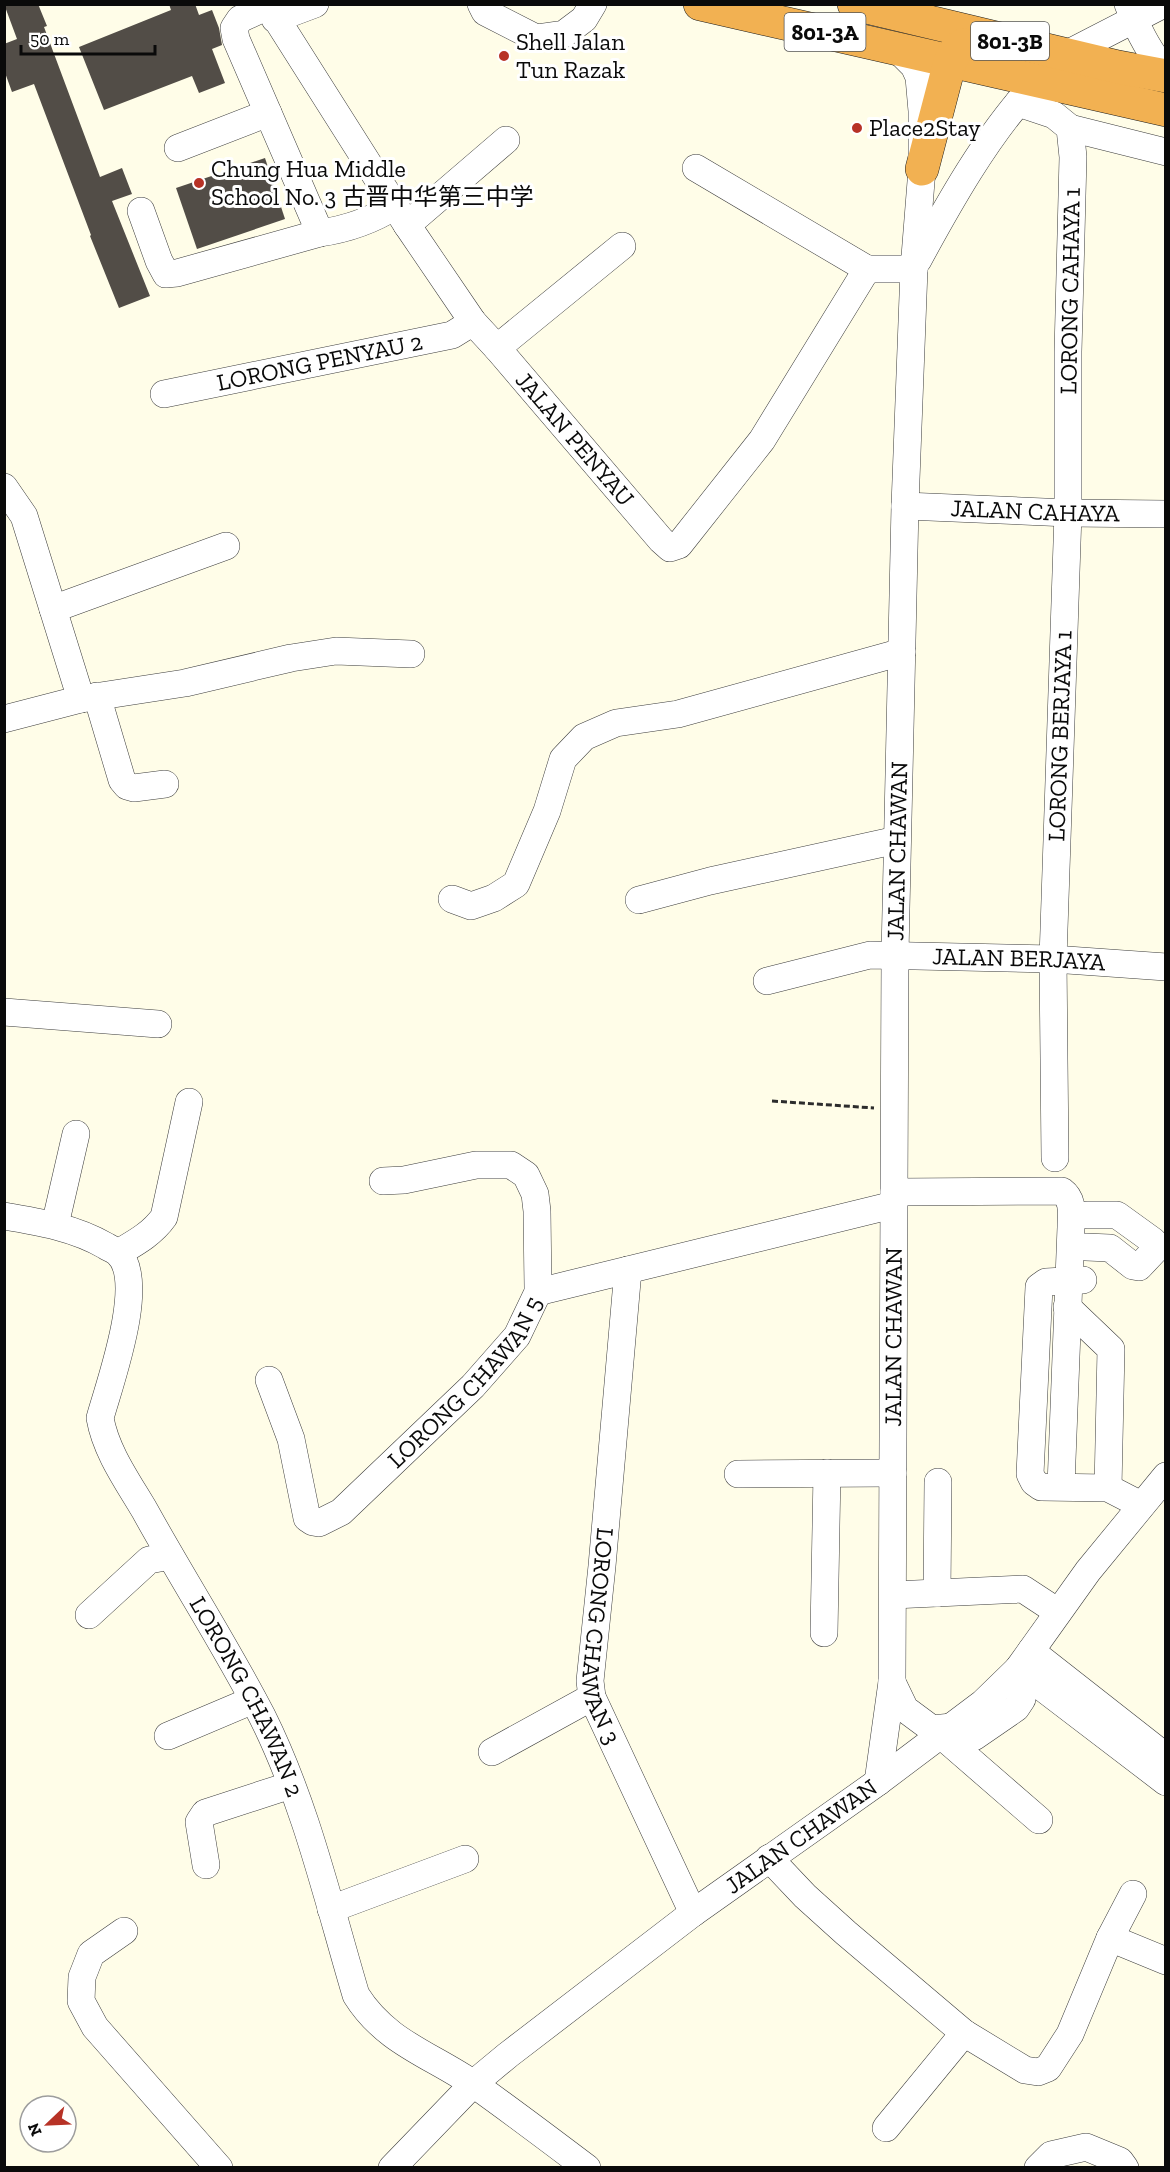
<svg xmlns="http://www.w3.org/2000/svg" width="1170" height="2172" font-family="'Zilla Slab','Noto Sans SC',serif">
<rect width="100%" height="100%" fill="#fffde8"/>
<g fill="#524d47">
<polygon points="4,4 38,4 47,26 44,27 100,177 122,168 132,194 112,201 150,296 119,308 90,236 91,235 34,84 12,92 4,70 4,44 17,39"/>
<polygon points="169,4 195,4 199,15 212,10 219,28 222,45 212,49 225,83 199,93 192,76 104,110 79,47 171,10"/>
<polygon points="265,158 285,219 197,249 176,188"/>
</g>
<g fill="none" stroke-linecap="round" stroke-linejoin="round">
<defs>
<g id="minor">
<path id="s1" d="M267,4L407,225L473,322L497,348L661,540L670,548L679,545L762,440L867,269"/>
<polyline points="481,4 485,12 536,38 564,34 584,19 593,4"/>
<path d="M1128,4C1137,28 1149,53 1166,71"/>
<path d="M268,6L240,19L234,28L236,39L320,233C348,229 371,221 395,206"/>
<polyline points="275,19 315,4"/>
<polyline points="1067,54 1164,4"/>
<polyline points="1018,103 1054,115 1070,128 1073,157 1068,352 1068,513 1053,959 1055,1158"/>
<polyline points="1070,128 1166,152"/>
<polyline points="178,148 268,113"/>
<polyline points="696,168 867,269"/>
<polyline points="141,211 159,261 166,274 177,273 320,233"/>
<polyline points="407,225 506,140"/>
<path d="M918,260C949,203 986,137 1030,89"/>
<polyline points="867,269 914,269"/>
<polyline points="497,348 622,246"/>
<path id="s2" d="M164,394L452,335L473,322"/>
<polyline points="4,487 24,516 81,699 4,719"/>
<path id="s3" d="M905,506L1068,513L1166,514"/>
<polyline points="53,609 226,546"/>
<polyline points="97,696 122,780 127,786 134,788 165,784"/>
<polyline points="81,699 185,683 291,658 336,651 411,654"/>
<polyline points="452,899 471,906 494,898 516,884 547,811 563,759 584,737 616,723 678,714 902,652"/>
<polyline points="639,900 710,881 897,840"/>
<path id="s4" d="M767,981L870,955L1053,959L1166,967"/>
<polyline points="4,1012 158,1024"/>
<path d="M894,1192L1062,1191C1074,1200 1071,1213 1071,1227L1061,1486"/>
<path id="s5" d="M4,1216C40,1222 75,1228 106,1246C109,1248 115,1250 118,1253C147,1281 110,1382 100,1418C106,1452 128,1482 145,1511C183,1580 226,1646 262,1716C306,1804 328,1901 356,1995C386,2043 432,2055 475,2085C513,2112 550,2140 587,2168"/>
<polyline points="55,1225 76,1134"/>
<polyline points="1086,1247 1110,1248 1133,1266 1139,1267 1155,1250 1153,1241 1117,1215 1087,1215"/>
<path d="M118,1253C135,1243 152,1234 164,1217L189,1102"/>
<path id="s6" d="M628,1270L602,1566L590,1681L592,1697L693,1913"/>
<polyline points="1083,1280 1046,1282 1039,1287 1030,1474 1034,1482 1041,1487 1108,1488 1141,1505"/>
<polyline points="538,1292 893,1205"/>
<polyline points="1067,1307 1111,1349 1108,1488"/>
<path id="s7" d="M269,1380L291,1439L307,1518L313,1522L319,1523L341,1512L473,1386L517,1336L538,1292V1288L537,1211L535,1194L526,1175L511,1165H476L404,1180L383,1181"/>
<polyline points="738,1474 893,1473"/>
<polyline points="937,1593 938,1482"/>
<polyline points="893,1595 1023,1589 1058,1612"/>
<polyline points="89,1615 149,1560 170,1556"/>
<polyline points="824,1633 827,1473"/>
<polyline points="1031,1651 1166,1757"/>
<polyline points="1018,1669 1166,1782"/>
<polyline points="892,1682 905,1709 932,1729 952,1727"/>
<polyline points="941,1735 1039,1820"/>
<polyline points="168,1736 253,1700"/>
<polyline points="974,1737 1016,1708 1022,1699 1024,1675"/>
<polyline points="492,1752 592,1697"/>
<path id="s8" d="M878,1782L892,1682L895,954L905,506L914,269L922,169V111L919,77L914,66L895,47"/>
<polyline points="769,1858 805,1896 846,1933 964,2033 1025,2070 1038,2072 1048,2068 1070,2034 1110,1938 1133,1894"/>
<polyline points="206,1865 199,1822 205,1813 291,1785"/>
<polyline points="331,1909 465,1859"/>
<polyline points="124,1931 91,1954 82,1977 81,2001 95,2027 219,2168"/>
<polyline points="1110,1938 1166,1961"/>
<polyline points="886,2128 964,2033"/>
<path id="s9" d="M392,2168L473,2084L508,2055L693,1913L878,1782L983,1703L1018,1669L1088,1571L1166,1476"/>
<polyline points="1038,2168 1051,2155 1086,2147 1120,2161 1125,2168"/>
</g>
<g id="highway">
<polyline points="700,4 1166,110"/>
<polyline points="854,4 1118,67 1166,76"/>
<polyline points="922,169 950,62 957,49 963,45"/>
</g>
</defs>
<use href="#minor" stroke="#3d3d3d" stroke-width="28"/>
<use href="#highway" stroke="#1b1b1b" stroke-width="34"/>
<polyline stroke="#2c2c2c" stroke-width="3" stroke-dasharray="6 3" stroke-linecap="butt" points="772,1101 874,1108"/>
<use href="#minor" stroke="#fff" stroke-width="27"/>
<use href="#highway" stroke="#f2b152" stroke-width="33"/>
</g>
<g fill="#b73226" stroke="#fff" stroke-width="2">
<circle cx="504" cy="56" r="6"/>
<circle cx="857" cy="128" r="6"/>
<circle cx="199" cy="183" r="6"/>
</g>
<g text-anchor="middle" stroke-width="6" stroke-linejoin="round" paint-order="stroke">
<g fill="#fff" stroke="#545454" stroke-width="1.5">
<rect x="784.5" y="13" width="81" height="38" rx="4.5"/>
<rect x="971" y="22" width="78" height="38" rx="4.5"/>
</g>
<g font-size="22" font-weight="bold" fill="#0a0a0a">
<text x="825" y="40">801-3A</text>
<text x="1010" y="49">801-3B</text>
</g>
<g font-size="24" fill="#0a0a0a" stroke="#fff" text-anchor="start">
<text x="516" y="50">Shell Jalan<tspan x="516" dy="28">Tun Razak</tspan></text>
<text x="869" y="136">Place2Stay</text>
<text x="211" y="177">Chung Hua Middle<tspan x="211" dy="28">School No. 3 古晋中华第三中学</tspan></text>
</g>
<g font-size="24" fill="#0a0a0a" stroke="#fff">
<text transform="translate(1070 291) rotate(-89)" y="8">LORONG CAHAYA 1</text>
<text dy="8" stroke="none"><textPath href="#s2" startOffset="159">LORONG PENYAU 2</textPath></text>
<text dy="8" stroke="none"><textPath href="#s1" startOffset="534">JALAN PENYAU</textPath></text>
<text dy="8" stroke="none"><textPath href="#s3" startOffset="130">JALAN CAHAYA</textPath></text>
<text transform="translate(1060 736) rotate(-88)" y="8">LORONG BERJAYA 1</text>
<text dy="8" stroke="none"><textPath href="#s8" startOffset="932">JALAN CHAWAN</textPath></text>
<text dy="8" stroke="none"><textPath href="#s4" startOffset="255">JALAN BERJAYA</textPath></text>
<text dy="8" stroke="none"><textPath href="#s8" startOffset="446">JALAN CHAWAN</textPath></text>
<text dy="8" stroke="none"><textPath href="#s7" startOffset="362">LORONG CHAWAN 5</textPath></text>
<text dy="8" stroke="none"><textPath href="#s6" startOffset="369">LORONG CHAWAN 3</textPath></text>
<text dy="8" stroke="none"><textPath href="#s5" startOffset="608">LORONG CHAWAN 2</textPath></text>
<text dy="8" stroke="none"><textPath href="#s9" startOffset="528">JALAN CHAWAN</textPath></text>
</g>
</g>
<rect width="1170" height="2172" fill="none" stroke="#0a0a0a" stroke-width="12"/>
<g transform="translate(48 2124) rotate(247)"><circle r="28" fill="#ffffff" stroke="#9d9d9d" stroke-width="1.5"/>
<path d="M0-4.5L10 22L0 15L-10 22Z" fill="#b73226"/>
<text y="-9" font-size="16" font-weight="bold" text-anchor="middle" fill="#0a0a0a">N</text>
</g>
<path d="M21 45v9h134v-9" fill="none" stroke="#0a0a0a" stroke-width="3"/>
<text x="30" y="45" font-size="18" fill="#0a0a0a" stroke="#ffffff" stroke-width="4.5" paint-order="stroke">50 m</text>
</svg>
